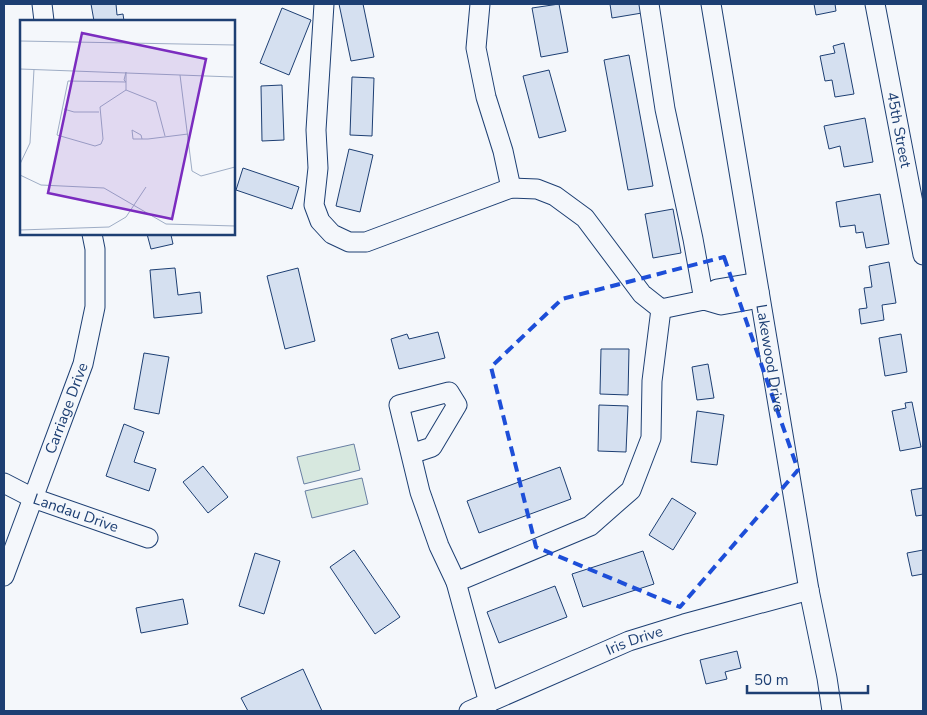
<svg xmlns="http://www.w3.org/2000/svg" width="927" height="715" font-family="'Nunito Sans',sans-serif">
<rect width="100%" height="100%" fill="#f4f7fb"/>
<g fill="#d7e8df" stroke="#687fa3">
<polygon points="354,444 360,470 304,484 297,457"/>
<polygon points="362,478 368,504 312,518 305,491"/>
</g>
<g fill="#d5e0f0" stroke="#1d3f73">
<polygon points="91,4 116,4 117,15 123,14 124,21 94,21"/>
<polygon points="339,4 363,4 374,57 351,61"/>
<polygon points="559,4 568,52 541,57 532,8"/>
<polygon points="610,4 640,4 642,13 612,18"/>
<polygon points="814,4 835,4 836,11 816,15"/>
<polygon points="282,8 311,20 289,75 260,63"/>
<polygon points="844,43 854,94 835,97 832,80 825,81 820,56 835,53 833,46"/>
<polygon points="629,55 653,186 628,190 604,60"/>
<polygon points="549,70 566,131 539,138 523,76"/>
<polygon points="352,77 374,78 372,136 350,135"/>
<polygon points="282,85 284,140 262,141 261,86"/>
<polygon points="865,118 873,162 844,167 840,146 829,149 824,126"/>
<polygon points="349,149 373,155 360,212 336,206"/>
<polygon points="243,168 299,187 292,209 236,190"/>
<polygon points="880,194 889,244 866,248 863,232 856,233 855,225 840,227 836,202"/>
<polygon points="673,209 681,253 653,258 645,214"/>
<polygon points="147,234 179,234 171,235 173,244 151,249"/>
<polygon points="889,262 896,303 882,305 884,320 861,324 859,309 867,308 864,288 872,287 869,266"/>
<polygon points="175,268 178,295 200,292 202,313 154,318 150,270"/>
<polygon points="298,268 315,341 285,349 267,276"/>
<polygon points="438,332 445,358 399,369 391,339 407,334 409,339"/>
<polygon points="901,334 907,372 885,376 879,338"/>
<polygon points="601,349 629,349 628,395 600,394"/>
<polygon points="144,353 169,357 159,414 134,409"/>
<polygon points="708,364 714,398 697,400 692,367"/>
<polygon points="912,402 921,447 900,451 892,411 906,408 905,403"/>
<polygon points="599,405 628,406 626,452 598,451"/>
<polygon points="697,411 724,415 717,465 691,462"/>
<polygon points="124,424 144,432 134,462 156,469 149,491 106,476"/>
<polygon points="203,466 228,497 208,513 183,482"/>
<polygon points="560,467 571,499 479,533 467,501"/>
<polygon points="923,488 923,515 916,516 911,490"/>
<polygon points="672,498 696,513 673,550 649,535"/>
<polygon points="354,550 400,617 375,634 330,567"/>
<polygon points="923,550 923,574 912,576 907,553"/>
<polygon points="643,551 654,584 583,607 572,574"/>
<polygon points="255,553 280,561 264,614 239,606"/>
<polygon points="555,586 567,617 499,643 487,612"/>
<polygon points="183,599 188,624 141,633 136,608"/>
<polygon points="737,651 741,668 725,672 727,679 706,684 700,660"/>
<polygon points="303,669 322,711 248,711 241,698"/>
</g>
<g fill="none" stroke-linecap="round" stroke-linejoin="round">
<defs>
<g id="minor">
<polyline points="42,4 44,21"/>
<polyline points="324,4 316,130 318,168 314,205 320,221 332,234 349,242 366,242 511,188 537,189 555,196 585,218 642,294 661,309 704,300 717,289 747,284 759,292 749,300 721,305 704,300 693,239 665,109 649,4"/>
<polyline points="480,4 476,48 486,97 503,151 511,188"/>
<path id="s1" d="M711,4L809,590L827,678L832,711"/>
<path id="s2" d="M875,4L923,255"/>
<polyline points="411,454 432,447 457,405 449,392 399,405 420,492 439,546 456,582 489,703"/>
<path id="s3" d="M4,483L33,498L148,538"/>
<path id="s4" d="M4,576L83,364L95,307V249L92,234"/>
<polyline points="456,582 590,526 631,490 651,438 652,381 661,309"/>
<path id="s5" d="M469,711L629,641L684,624L809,590"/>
</g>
</defs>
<use href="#minor" stroke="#1d3f73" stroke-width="21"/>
<use href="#minor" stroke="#f4f7fb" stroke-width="19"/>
</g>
<path fill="none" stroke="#1d4ed8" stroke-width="4" stroke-dasharray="10 6" stroke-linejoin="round" d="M724,257L798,470L680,607L536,547L491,367L562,299Z"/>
<g text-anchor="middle" stroke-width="4" stroke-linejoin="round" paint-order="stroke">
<g font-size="15" fill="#1d3f73" stroke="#f4f7fb">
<text dy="5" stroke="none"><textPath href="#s2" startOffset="128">45th Street</textPath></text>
<text dy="5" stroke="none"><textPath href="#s1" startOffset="359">Lakewood Drive</textPath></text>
<text dy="5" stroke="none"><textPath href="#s4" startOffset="179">Carriage Drive</textPath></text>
<text dy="5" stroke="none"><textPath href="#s3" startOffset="78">Landau Drive</textPath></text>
<text dy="5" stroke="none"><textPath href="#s5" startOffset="180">Iris Drive</textPath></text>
</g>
</g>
<g transform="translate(20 20)">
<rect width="215" height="215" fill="#f4f7fb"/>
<path fill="none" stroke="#9eadc5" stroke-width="1" d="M0,21L215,25M215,28V74M0,49L213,57M106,52L104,60L106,62V70L80,87L83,119L81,124L75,126L37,115L48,61L106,62V52M160,55L172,151L181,156L215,147M106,70L136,82L145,116M44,89L54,92H79M122,119L121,115L112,110L113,119H128L168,114M0,144L10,123L14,49M0,155L21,165L84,168L146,204L215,206M0,210L89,207L106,197L126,167"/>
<path fill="#7b2cbf" fill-opacity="0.15" stroke="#7b2cbf" stroke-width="2.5" d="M62,13L186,39L152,199L28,173Z"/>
<rect width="215" height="215" fill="none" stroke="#1d3f73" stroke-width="2.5"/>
</g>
<rect width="927" height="715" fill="none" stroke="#1d3f73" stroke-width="10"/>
<path d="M747 685v8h121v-8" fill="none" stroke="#1d3f73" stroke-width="2.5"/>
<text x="754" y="685" font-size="15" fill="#1d3f73" stroke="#f4f7fb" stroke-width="4" paint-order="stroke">50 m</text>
</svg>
